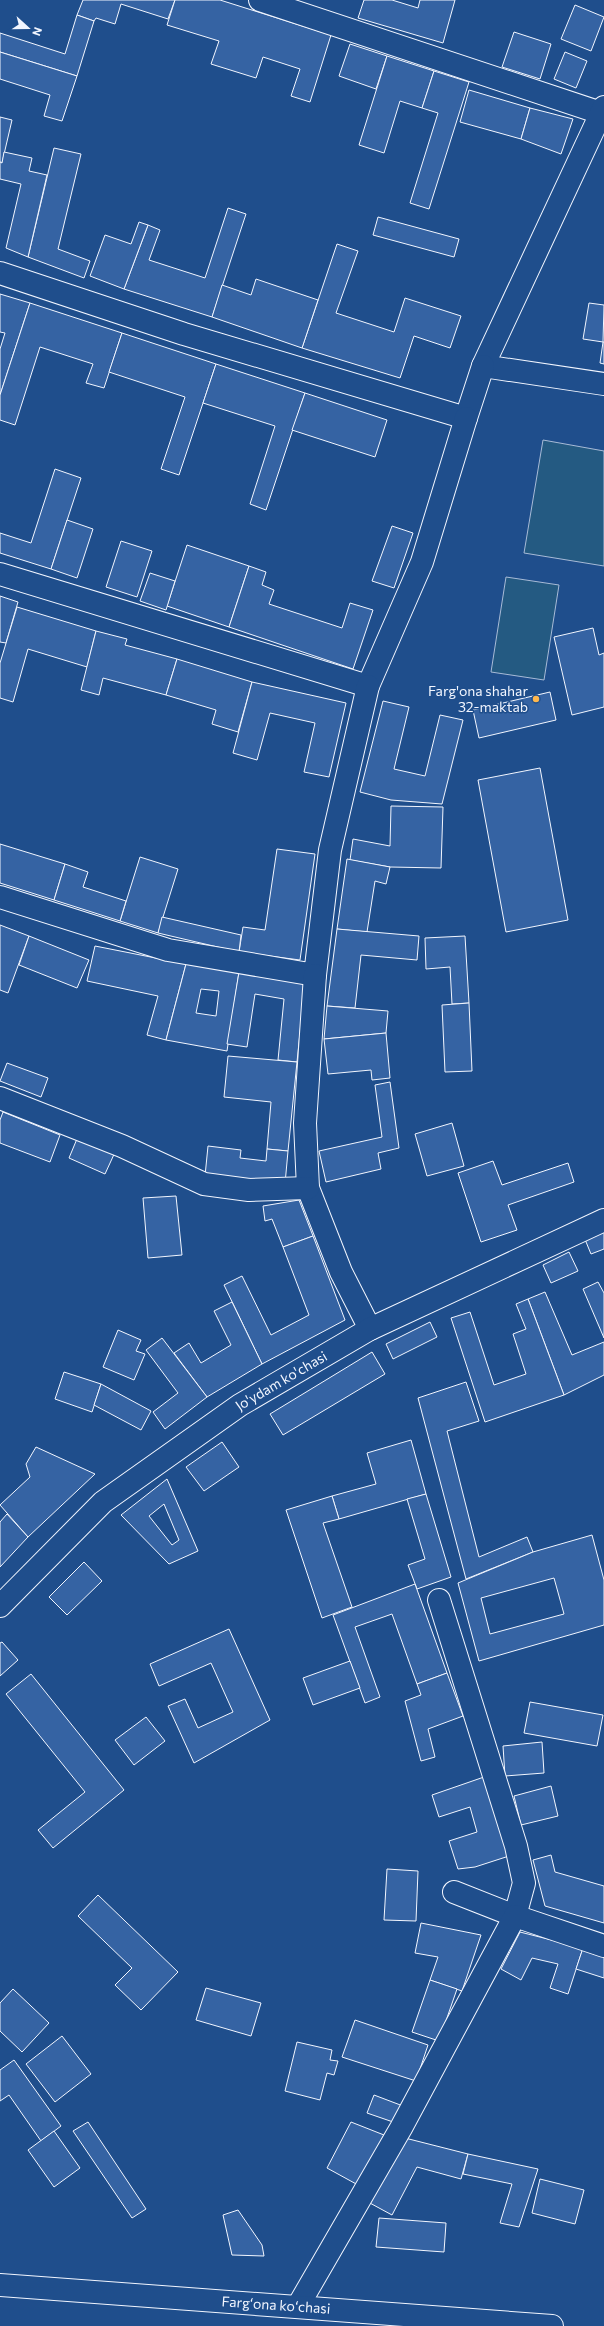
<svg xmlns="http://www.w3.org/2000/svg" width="604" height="2326" font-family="Commissioner,sans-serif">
<rect width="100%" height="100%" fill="#1f4e8c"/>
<g fill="#245a82" stroke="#a8bbd7">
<polygon points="543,440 604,451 604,566 524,553"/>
<polygon points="506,577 559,585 544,680 491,672"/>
</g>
<g fill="#3563a3" stroke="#f2f6ff" fill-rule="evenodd">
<polygon points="83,0 175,0 168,19 121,4 115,24 96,18 94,21 77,15"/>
<polygon points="175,0 220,0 331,35 310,102 291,96 300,69 263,57 256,78 211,64 219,41 167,25"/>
<polygon points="364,0 392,0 418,8 420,0 455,0 443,43 358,18"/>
<polygon points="575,5 604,17 591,51 561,39"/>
<polygon points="77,15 94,21 77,76 0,52 0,33 65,54"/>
<polygon points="514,32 551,44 540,79 502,67"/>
<polygon points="350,44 387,56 376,89 339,76"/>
<polygon points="0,52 77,76 62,121 44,116 50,95 0,79"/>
<polygon points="565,52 587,61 576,88 554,79"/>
<polygon points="387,56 434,71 422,108 400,101 384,153 359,145"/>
<polygon points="434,71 469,82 429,209 410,203 438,113 422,108"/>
<polygon points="469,90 530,108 521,139 460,122"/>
<polygon points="530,108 573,119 561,154 521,139"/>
<polygon points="0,117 12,120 2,163 0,162"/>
<polygon points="54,148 81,154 58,249 90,261 84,278 28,257"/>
<polygon points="4,152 32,158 29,171 47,175 28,257 6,248 21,184 0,179 0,162 2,163"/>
<polygon points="228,208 246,214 212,317 124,289 148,225 160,230 149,260 205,278"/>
<polygon points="378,217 459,239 454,257 373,235"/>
<polygon points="139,222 148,225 124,289 90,276 105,235 131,244"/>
<polygon points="337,244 358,251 336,313 394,332 405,298 461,316 450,348 414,336 400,378 302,348"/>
<polygon points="256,279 318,300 302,348 212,317 222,285 251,295"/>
<polygon points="0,294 30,303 0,395 0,349 5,333 0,332"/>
<polygon points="30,303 122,333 104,388 86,383 93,364 40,347 15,425 0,420 0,395"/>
<polygon points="589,303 604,305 603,342 583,339"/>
<polygon points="122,333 216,364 179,475 161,469 185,397 109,372"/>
<polygon points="603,342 604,342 604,364 600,363"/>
<polygon points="216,364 305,393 266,510 250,504 275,426 203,403"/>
<polygon points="305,393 387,420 375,457 292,430"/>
<polygon points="55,469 81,478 51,569 0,553 0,533 31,543"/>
<polygon points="67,520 93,529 77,578 51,569"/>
<polygon points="392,526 413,533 394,588 372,581"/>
<polygon points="121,541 152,551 137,597 106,587"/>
<polygon points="187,545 249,566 229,627 167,606"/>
<polygon points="249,566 266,572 262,585 274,590 269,604 342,628 350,603 373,610 353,669 229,627"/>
<polygon points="150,573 175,581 166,610 140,601"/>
<polygon points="0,596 18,602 6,643 0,642"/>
<polygon points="17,607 96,631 87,667 28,649 13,702 0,698 0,663"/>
<polygon points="593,628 599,655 604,653 604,707 572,715 554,637"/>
<polygon points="96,631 127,639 125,645 177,659 166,695 103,678 99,695 81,690"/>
<polygon points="177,659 252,682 238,732 212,724 216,710 166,695"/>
<polygon points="252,682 346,703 329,777 304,772 315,723 270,713 257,760 233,753"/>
<polygon points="550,692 556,720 479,738 473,710"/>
<polygon points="383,701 409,707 394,769 425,776 440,715 463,720 442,804 391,800 360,792"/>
<polygon points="540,768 568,920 506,932 478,780"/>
<polygon points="391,806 443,807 441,868 390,867 350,860 353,839 390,846"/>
<polygon points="0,844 65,864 54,900 0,883"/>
<polygon points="277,849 315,854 300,960 239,952 243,927 265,930"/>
<polygon points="140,857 178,869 158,933 120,921"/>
<polygon points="347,859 390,867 386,884 375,881 367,932 337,929"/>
<polygon points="65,864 88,872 83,887 126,901 120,921 54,900"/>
<polygon points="162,917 241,935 239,952 158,933"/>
<polygon points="0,925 29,936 8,993 0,990"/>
<polygon points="337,929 419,936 417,960 361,955 355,1008 327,1006"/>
<polygon points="29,936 89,960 77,988 19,965"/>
<polygon points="465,936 469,1003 452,1004 450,967 426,969 425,938"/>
<polygon points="95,946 186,964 166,1040 147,1035 158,996 87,981"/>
<path d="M186,964L239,972L227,1051L166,1040ZM201,989L219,991L216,1016L196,1013Z"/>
<polygon points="239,972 305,983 297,1062 278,1060 284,999 255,994 247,1047 227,1044"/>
<polygon points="469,1003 472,1071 445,1072 442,1005"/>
<polygon points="327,1006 388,1011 386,1033 324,1039"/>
<polygon points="386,1033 390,1078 372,1080 371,1070 328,1074 324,1039"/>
<polygon points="228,1056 297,1062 288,1151 267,1149 271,1102 224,1097"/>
<polygon points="7,1063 48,1078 41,1097 0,1081"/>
<polygon points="390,1082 399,1148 378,1153 381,1169 326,1182 319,1151 382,1137 375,1085"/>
<polygon points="3,1112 60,1135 50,1162 0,1143 0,1120"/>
<polygon points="452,1123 464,1166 427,1176 415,1134"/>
<polygon points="79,1134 116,1150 105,1174 69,1158"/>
<polygon points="208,1146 241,1150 240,1158 266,1161 267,1149 288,1151 285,1184 205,1176"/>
<polygon points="493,1161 502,1185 568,1163 574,1182 508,1205 517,1230 481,1242 458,1173"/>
<polygon points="176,1196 182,1255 148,1258 143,1198"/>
<polygon points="299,1200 313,1236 283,1247 272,1219 265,1221 263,1206"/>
<polygon points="604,1230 604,1249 591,1254 584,1237"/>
<polygon points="313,1236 345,1320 262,1364 224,1285 242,1276 271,1335 309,1315 283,1247"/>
<polygon points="569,1252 578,1271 551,1283 543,1265"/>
<polygon points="598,1282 604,1293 604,1338 583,1289"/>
<polygon points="545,1292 572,1355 604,1342 604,1375 564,1395 528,1299"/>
<polygon points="528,1299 564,1395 485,1422 451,1318 470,1312 494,1385 526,1374 513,1334 526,1329 516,1304"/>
<polygon points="232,1302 262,1364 207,1397 174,1353 189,1343 201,1363 231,1345 214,1311"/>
<polygon points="430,1322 437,1337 393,1359 386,1344"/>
<polygon points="118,1330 141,1340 136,1351 145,1354 134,1380 103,1367"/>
<polygon points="162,1338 207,1397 165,1429 153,1412 178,1393 146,1350"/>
<polygon points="372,1352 385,1374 283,1435 270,1414"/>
<polygon points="64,1372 101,1384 92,1412 55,1399"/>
<polygon points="466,1382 479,1421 447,1431 479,1557 527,1537 533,1552 466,1579 418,1398"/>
<polygon points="101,1384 151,1411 141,1430 94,1405"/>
<polygon points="411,1440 426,1494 339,1519 332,1496 376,1484 367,1453"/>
<polygon points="222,1442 239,1467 204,1491 186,1467"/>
<polygon points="36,1447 95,1474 28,1537 0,1505 30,1477 26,1464"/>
<path d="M167,1479L198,1551L169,1564L121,1515ZM164,1504L179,1540L172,1545L149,1516Z"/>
<polygon points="426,1494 451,1577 417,1589 408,1565 425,1559 407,1499"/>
<polygon points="332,1496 339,1519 323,1523 352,1607 322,1618 286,1510"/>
<polygon points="7,1514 28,1537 0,1567 0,1522"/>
<path d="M592,1535L604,1580V1625L479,1661L458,1583L533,1552ZM554,1578L564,1614L490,1634L481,1598Z"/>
<polygon points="84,1562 102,1581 67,1615 49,1597"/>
<polygon points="415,1584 447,1673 417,1684 392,1614 355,1627 380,1697 365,1703 333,1615"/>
<polygon points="229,1629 270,1720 194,1763 168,1706 185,1699 198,1728 233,1712 211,1663 159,1686 150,1664"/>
<polygon points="2,1642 18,1660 0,1676 0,1643"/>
<polygon points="350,1661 360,1688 313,1705 303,1678"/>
<polygon points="447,1673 463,1716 428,1729 435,1757 421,1761 405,1701 421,1695 417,1684"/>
<polygon points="31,1674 124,1790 53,1848 38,1830 85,1792 6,1694"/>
<polygon points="530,1702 603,1715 597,1746 524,1733"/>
<polygon points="146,1717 165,1741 134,1765 115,1740"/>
<polygon points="542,1742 544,1773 505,1776 503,1746"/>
<polygon points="484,1777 509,1856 475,1867 458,1869 449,1841 477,1832 470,1807 439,1817 432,1795"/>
<polygon points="551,1786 558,1816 521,1825 514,1796"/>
<polygon points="551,1855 555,1872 604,1886 604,1923 545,1906 533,1860"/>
<polygon points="387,1869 418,1871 416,1921 384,1920"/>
<polygon points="98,1895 178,1972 141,2010 115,1985 132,1968 78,1916"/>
<polygon points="421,1923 481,1935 462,1991 430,1980 438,1957 415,1953"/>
<polygon points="520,1932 583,1948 568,1994 550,1988 558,1964 532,1958 521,1980 501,1969"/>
<polygon points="583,1948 604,1956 604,1978 576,1969"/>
<polygon points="430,1980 457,1989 439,2041 412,2032"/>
<polygon points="206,1988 261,2003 251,2036 196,2020"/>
<polygon points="13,1989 49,2023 22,2052 0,2031 0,2003"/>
<polygon points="355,2020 428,2045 416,2081 342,2057"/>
<polygon points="62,2036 91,2074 55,2102 26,2064"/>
<polygon points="297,2042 332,2050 330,2060 338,2061 334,2075 327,2073 320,2100 285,2091"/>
<polygon points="14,2060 61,2126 41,2141 9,2095 0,2101 0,2070"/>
<polygon points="374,2095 403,2106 396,2123 367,2113"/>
<polygon points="88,2122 146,2209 132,2218 73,2131"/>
<polygon points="351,2122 384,2135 358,2185 327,2168"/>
<polygon points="54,2131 80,2168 54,2187 28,2150"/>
<polygon points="401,2137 468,2154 461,2179 417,2167 392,2215 368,2202"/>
<polygon points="468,2154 538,2169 519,2227 500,2223 512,2184 463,2174"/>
<polygon points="540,2179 584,2190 575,2224 532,2213"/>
<polygon points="238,2210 262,2245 264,2256 232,2255 223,2215"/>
<polygon points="379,2218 446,2223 444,2252 376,2247"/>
</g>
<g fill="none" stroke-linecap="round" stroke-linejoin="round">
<defs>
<g id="minor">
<polyline points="260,0 604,114"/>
<polyline points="604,107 483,366 604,384"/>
<polyline points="0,273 184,334 466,418 483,366"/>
<polyline points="0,574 368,686 422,562 466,418"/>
<polyline points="0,897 168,950 315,975 330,850 368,686"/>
<polyline points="315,975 305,1123 308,1188 341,1272 370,1329"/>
<polyline points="0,1098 122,1146 204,1184 249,1190 308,1188"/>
<polyline points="439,1600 516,1846 524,1883 515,1916 454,1892"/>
<path id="s1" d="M0,1606L103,1502L240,1405L370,1329L604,1220"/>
<polyline points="298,2306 401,2128 515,1916 604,1946"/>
</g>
<polyline id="major" points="0,2285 552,2326"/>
</defs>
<use href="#minor" stroke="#f2f6ff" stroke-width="24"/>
<use href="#major" stroke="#f2f6ff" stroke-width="24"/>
<use href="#minor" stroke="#1f4e8c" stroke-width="22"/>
<use href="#major" stroke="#1f4e8c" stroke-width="22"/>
</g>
<circle fill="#ffb74d" stroke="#1f4e8c" stroke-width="1.5" cx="536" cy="699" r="4"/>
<g text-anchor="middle" stroke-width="3" stroke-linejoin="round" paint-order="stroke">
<g font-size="14" fill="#f2f6ff" stroke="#1f4e8c" text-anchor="end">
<text x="528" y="696">Farg'ona shahar<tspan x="528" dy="16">32-maktab</tspan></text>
</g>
<g font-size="14" fill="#f2f6ff" stroke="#1f4e8c">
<text dy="5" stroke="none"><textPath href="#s1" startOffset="362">Jo'ydam ko'chasi</textPath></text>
<text transform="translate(276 2305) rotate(4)" y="5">Fargʻona koʻchasi</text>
</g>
</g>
<g transform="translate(28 28) rotate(111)" stroke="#1f4e8c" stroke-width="3" paint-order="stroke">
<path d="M0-3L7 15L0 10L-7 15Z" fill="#f2f6ff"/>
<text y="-6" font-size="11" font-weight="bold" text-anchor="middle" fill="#f2f6ff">N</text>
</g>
</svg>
